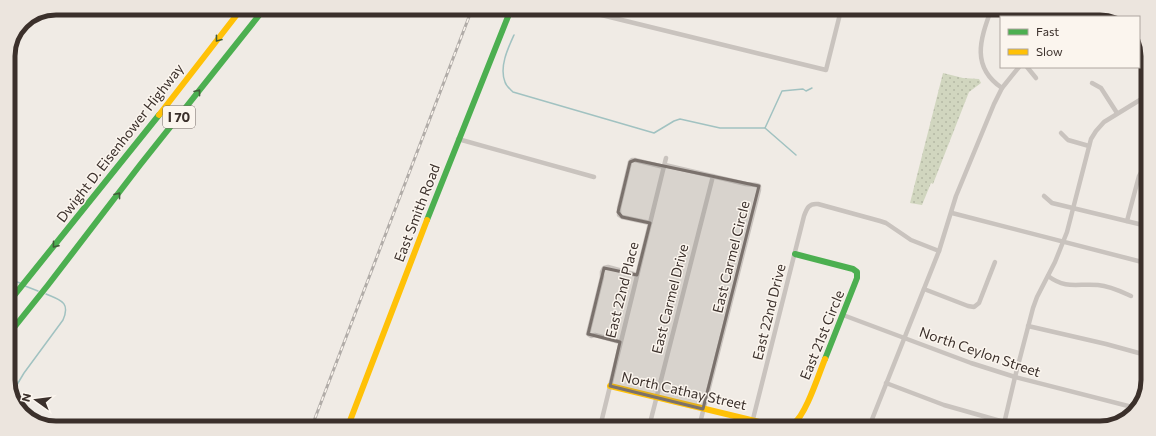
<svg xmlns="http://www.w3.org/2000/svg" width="1156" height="436" font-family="Commissioner,sans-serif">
<defs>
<pattern id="grass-dots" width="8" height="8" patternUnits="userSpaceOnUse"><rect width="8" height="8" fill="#d1d6bf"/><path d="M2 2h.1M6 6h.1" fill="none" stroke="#b4b8a4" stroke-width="1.8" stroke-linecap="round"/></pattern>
</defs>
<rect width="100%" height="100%" fill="#f0ebe5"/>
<polygon fill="url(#grass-dots)" points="943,73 963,78 979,79 981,83 969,92 933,184 931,183 922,205 910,203"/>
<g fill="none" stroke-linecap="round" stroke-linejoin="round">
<g stroke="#a1c2c1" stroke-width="1.5">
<path d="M514,35C508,48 499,67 505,82C506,86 510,89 513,92L654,133L674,121L680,119L720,128H765L782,91L803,89L806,91L812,88"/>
<polyline points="765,128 796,155"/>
<polyline points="8,279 20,283"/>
<polyline points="25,286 38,291"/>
<path d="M12,393L24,373L63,320C71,302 60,300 46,294"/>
</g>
<g stroke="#c9c3be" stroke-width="4.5">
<polyline points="577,9 826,70 841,10"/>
<path d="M991,10C980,40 971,67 1002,88"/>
<polyline points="1078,11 1082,17"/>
<polyline points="1027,67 1036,78"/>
<polyline points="1092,83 1101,88 1117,113"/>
<polyline points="1061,133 1068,140 1089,146"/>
<polyline points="458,139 594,177"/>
<polyline points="665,165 746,184 756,185 759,186 759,190 699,427"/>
<polyline points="1044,196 1052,203 1147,226"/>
<polyline points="952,213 1146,263"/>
<polyline points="1127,221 1139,176 1147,162"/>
<polyline points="650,223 622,217 619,215 619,208 630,162 632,160 635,160 664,167"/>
<path d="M1048,276C1067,290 1078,283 1098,285C1110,286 1120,291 1131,296"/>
<polyline points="924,289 968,306 974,307 979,303 995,262"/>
<polyline points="843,315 971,363 1015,377 1136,408"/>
<polyline points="1028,326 1106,344 1146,355"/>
<polyline points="620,342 595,335 591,336 588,334 602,277 602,272 604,268 608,267 637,275"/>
<polyline points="886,383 944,405 1004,422 1029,428"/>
<polyline points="870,424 877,427"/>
<polyline points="600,427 666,158"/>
<polyline points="649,427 713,176"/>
<path d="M751,427L804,216C807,208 809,203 818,204L880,221L886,223L911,240L939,251"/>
<polyline points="869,427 939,251 956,196 994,104 1002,88 1019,67"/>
<polyline points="1003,428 1015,377 1033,308 1037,297 1055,262 1067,232 1091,139 1096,131 1104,122 1148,95"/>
</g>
<g stroke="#4caf50" stroke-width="6">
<polyline points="427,220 511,9"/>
<polyline points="795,254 853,269 857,272 857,278 825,359"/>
<polyline points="8,303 159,115"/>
<polyline points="8,335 48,285 140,165 264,9"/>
</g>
<g stroke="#ffc107" stroke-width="6">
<polyline points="159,115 242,8"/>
<path d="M610,386L776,426C782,426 789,427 794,423C806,415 819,373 825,359"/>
<polyline points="348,426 427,220"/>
</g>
<defs>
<polyline id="rail" points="312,426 472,9"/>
</defs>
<use href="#rail" stroke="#b1aca8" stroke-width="3"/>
<use href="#rail" stroke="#fbf5ee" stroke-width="1.5" stroke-dasharray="4.5" stroke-linecap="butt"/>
</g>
<defs><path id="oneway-chevron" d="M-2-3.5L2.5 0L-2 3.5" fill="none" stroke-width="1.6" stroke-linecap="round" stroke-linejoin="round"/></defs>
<g stroke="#415c38">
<use href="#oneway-chevron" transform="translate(218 39) rotate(128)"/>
<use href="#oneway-chevron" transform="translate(198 92) rotate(-52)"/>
<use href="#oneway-chevron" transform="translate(118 195) rotate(-52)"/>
<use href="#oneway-chevron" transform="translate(55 245) rotate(129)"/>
</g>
<path fill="#7a716c" fill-opacity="0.2" stroke="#7a716c" stroke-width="3" stroke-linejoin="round" d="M635,160L759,186L703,409L610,386L620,342L588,334L604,268L637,275L650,223L622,217L618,212L630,162Z"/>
<g text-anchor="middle" stroke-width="3" stroke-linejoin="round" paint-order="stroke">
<rect fill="#fbf5ee" stroke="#756b66" stroke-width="1" x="163" y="106" width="32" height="22" rx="3"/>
<g font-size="13" font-weight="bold" fill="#3b302b">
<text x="179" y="122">I 70</text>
</g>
<g font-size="14" fill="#3b302b" stroke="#fbf5ee">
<text transform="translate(120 143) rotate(-52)" y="5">Dwight D. Eisenhower Highway</text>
<text transform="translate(417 213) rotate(-69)" y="5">East Smith Road</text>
<text transform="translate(731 257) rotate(-76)" y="5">East Carmel Circle</text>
<text transform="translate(622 290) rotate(-76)" y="5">East 22nd Place</text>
<text transform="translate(670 299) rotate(-76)" y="5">East Carmel Drive</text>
<text transform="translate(769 312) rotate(-76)" y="5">East 22nd Drive</text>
<text transform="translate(822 335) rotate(-68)" y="5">East 21st Circle</text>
<text transform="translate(980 352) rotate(19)" y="5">North Ceylon Street</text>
<text transform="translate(684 391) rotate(13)" y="5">North Cathay Street</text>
</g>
</g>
<path d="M0 0H1156V436H0ZM56 15H1100A41 41 0 0 1 1141 56V380A41 41 0 0 1 1100 421H56A41 41 0 0 1 15 380V56A41 41 0 0 1 56 15Z" fill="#ece5de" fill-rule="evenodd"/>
<path fill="none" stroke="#3b302b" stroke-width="5" d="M56 15H1100A41 41 0 0 1 1141 56V380A41 41 0 0 1 1100 421H56A41 41 0 0 1 15 380V56A41 41 0 0 1 56 15Z"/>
<rect x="1000" y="16" width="140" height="52" fill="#fbf5ee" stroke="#aea6a0"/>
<rect x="1008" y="29" width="20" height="6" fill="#4caf50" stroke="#aea6a0"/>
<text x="1036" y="36" font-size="12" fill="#3b302b">Fast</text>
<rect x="1008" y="49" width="20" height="6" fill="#ffc107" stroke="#aea6a0"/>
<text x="1036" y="56" font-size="12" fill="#3b302b">Slow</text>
<g transform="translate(36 400) rotate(284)" stroke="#fbf5ee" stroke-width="3" paint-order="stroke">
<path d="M0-3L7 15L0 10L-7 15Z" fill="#3b302b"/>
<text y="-6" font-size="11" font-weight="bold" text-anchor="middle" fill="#3b302b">N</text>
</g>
</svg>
